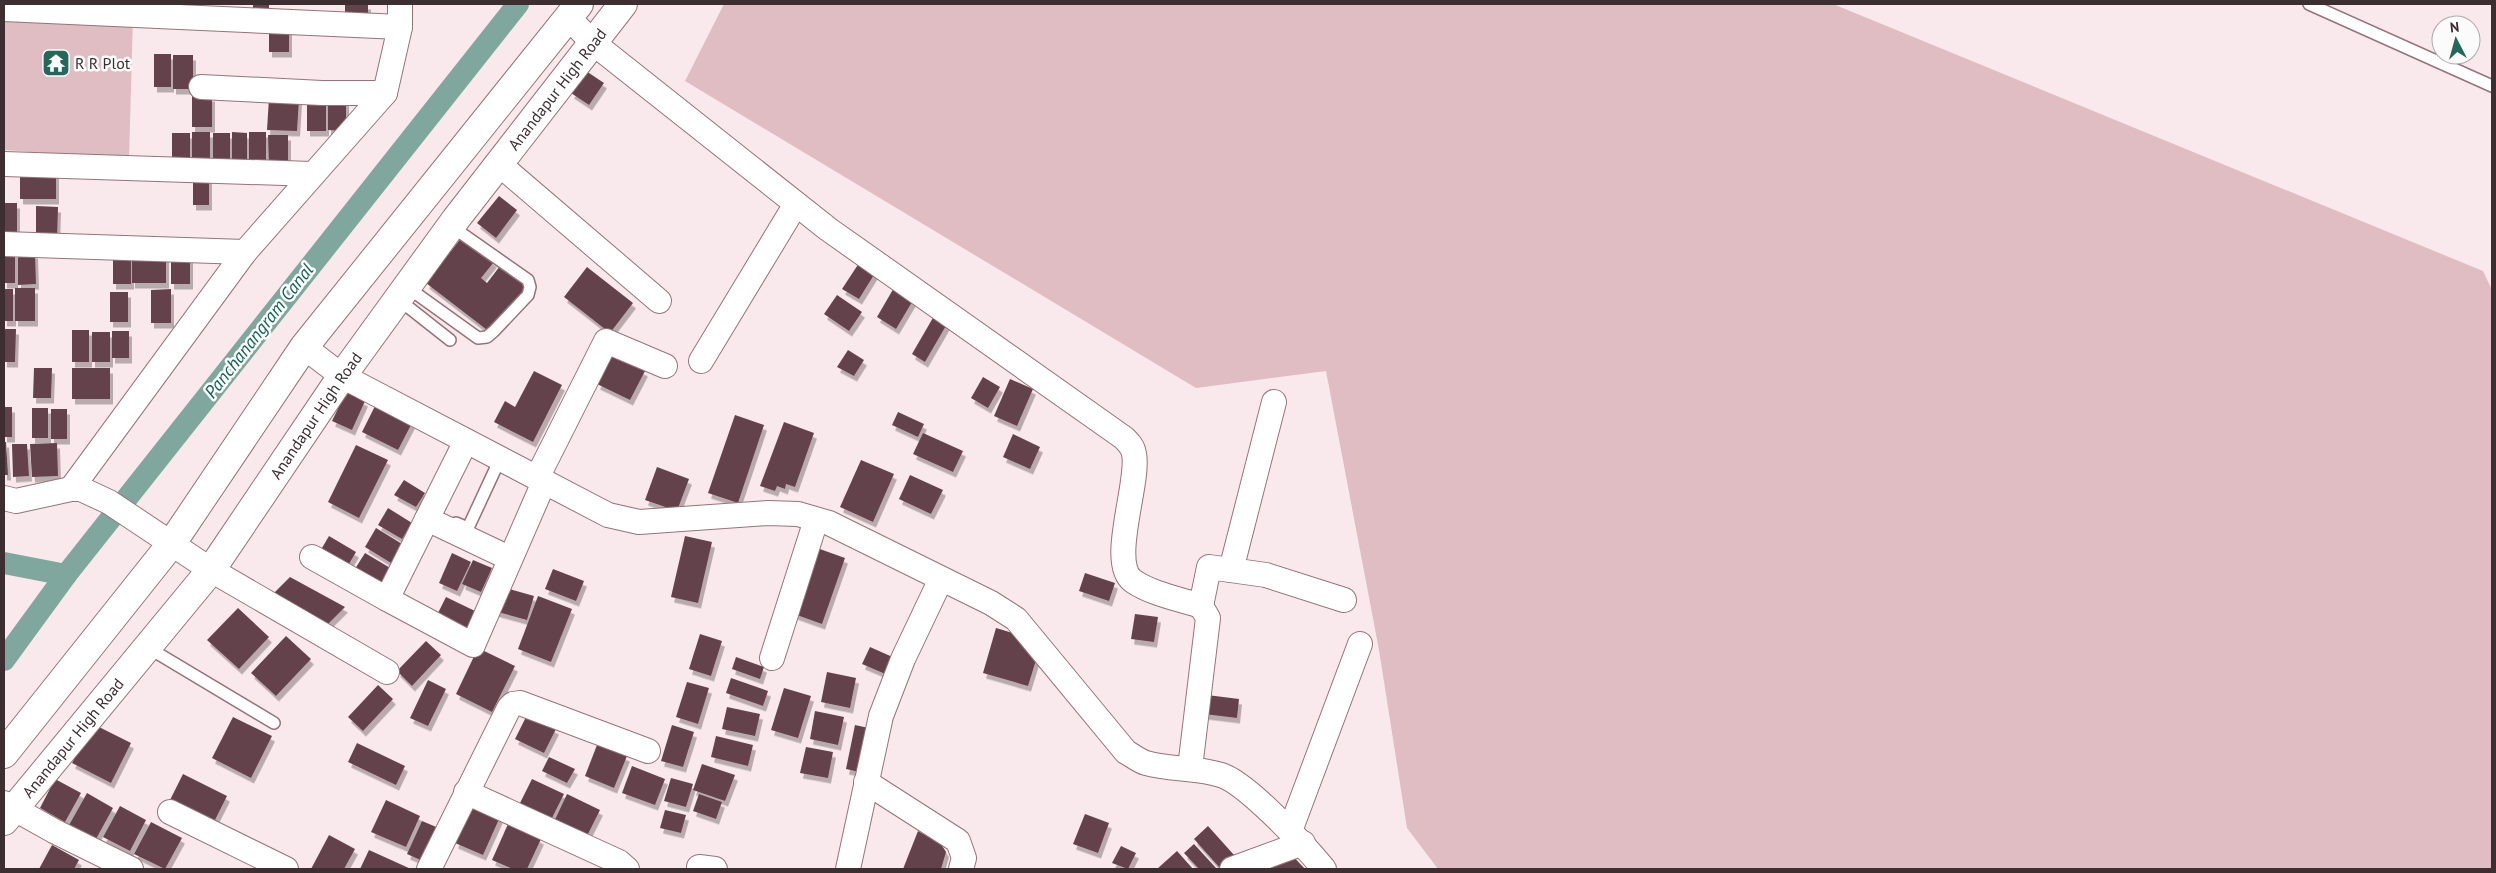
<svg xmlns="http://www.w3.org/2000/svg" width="2496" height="873" font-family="'PT Sans',sans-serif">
<defs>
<filter id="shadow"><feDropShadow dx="3" dy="5.5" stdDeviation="0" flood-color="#0004"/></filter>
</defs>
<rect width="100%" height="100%" fill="#fae9ec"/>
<g fill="#e0bcc3">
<polygon points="724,4 1833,4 2483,271 2492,290 2492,869 1438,869 1407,828 1379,650 1326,371 1196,388 685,81"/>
<polygon points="4,13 133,17 129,159 4,150"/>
</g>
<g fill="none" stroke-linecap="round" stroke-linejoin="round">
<g stroke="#7fa79d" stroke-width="22">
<polyline points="4,563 66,575"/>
<polyline points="4,660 66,575 518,4"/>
</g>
</g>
<g fill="#64434b" filter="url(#shadow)">
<rect x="253" y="4" width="16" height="4"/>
<rect x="345" y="4" width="23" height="9"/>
<rect x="269" y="22" width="20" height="30"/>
<rect x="154" y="54" width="17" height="33"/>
<rect x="173" y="55" width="20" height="34"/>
<polygon points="586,71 604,83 589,105 571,93"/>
<rect x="192" y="96" width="20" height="31"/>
<polygon points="269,98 299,99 297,131 267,130"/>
<rect x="307" y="98" width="19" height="33"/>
<polygon points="328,99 346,99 346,131 328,130"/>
<rect x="192" y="132" width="18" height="33"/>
<polygon points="232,132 247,133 247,166 232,166"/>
<rect x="249" y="132" width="17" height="35"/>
<rect x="172" y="133" width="18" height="31"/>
<rect x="213" y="133" width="17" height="31"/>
<polygon points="268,135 288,135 288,166 269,167"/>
<polygon points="20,169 56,170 56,199 20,199"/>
<rect x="193" y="173" width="16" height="32"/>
<polygon points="499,196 517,210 496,238 477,223"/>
<rect x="4" y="203" width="13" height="34"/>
<polygon points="36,206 58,207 57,241 36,241"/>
<polygon points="462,237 494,262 481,278 487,283 500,266 527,287 491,333 426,283"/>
<rect x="4" y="252" width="11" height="31"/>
<rect x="113" y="252" width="18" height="32"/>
<polygon points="18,253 35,253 36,284 18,285"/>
<rect x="132" y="253" width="34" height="30"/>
<rect x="171" y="255" width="19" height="29"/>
<polygon points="861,260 877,270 859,299 842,289"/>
<polygon points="587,267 633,303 610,333 564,297"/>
<polygon points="895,286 915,297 896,329 877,317"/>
<rect x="15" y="288" width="20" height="33"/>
<rect x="4" y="289" width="9" height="32"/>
<polygon points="171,289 171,323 151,323 151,290"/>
<rect x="110" y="292" width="18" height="30"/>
<polygon points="837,295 862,312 849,331 824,314"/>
<polygon points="934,316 947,324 925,362 912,354"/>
<polygon points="4,329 16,329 15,362 4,362"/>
<rect x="72" y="330" width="17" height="32"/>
<rect x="112" y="331" width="17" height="27"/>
<rect x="92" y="332" width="18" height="30"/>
<polygon points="848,350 864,360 854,376 837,367"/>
<polygon points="612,355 645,371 630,400 597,384"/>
<polygon points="34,368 52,368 51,398 33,398"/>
<rect x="72" y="368" width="38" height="31"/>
<polygon points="534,371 562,385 533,442 494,422 505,401 515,407"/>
<polygon points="983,377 1000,387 988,408 971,398"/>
<polygon points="1010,379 1033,389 1017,426 994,416"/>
<polygon points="346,392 365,401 352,430 332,421"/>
<polygon points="376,404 412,423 398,450 362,432"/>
<rect x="4" y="407" width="8" height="30"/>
<rect x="32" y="408" width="16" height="30"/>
<rect x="51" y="409" width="16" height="30"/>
<polygon points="898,412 924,424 918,437 892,425"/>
<polygon points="735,415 764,425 738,503 708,493"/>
<polygon points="784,422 814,433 795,487 786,484 785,489 777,486 775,491 760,486"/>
<polygon points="923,433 963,451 953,472 913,454"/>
<polygon points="1013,434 1040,447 1030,469 1003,457"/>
<polygon points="4,442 6,442 8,475 4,475"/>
<polygon points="57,443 58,476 32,477 30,444"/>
<polygon points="12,444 27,444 29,476 13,477"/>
<polygon points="356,445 388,460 359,518 328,502"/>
<polygon points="861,460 894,474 873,522 840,507"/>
<polygon points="657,467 689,479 677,511 645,500"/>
<polygon points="910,475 943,490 931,514 899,499"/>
<polygon points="404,480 425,493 416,507 394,495"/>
<polygon points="388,508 412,523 402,539 378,525"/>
<polygon points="376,528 407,547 396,566 365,547"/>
<polygon points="329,536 356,552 346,569 319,553"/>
<polygon points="685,536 712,542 698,603 671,597"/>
<polygon points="817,548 845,558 822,624 794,614"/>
<polygon points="365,553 397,572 385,591 353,572"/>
<polygon points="452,553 471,562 457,591 439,583"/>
<polygon points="473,560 492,568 481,592 462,584"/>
<polygon points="553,569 584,581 576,601 545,589"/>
<polygon points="1085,573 1115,583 1109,601 1079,591"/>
<polygon points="290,577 345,607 324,628 271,596"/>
<polygon points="502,587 534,596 527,620 494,611"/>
<polygon points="538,596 572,609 551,662 518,649"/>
<polygon points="446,597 477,612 467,634 435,619"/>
<polygon points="238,608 269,637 239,669 207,640"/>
<polygon points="1135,614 1158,617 1154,642 1131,639"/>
<polygon points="996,628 1016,634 1037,657 1028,686 983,673"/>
<polygon points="700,634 722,641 711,676 689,669"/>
<polygon points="286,636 311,659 276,696 251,673"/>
<polygon points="426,641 441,655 412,686 397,671"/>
<polygon points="870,647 897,659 890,676 862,664"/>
<polygon points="478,648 515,666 492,712 456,694"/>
<polygon points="736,657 764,667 760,679 732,669"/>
<polygon points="827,672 856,678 850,708 821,702"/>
<polygon points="731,678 768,691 763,706 726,693"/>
<polygon points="428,680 446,689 428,726 410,718"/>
<polygon points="687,682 709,688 698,724 676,717"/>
<polygon points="378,685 393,699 363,731 348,717"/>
<polygon points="784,688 811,696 798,738 771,730"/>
<polygon points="1207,695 1239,699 1237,718 1204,714"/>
<polygon points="727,707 760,714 755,736 722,729"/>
<polygon points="815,711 844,717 838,745 810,739"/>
<polygon points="527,715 556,729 544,753 515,739"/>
<polygon points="233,717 272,736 251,778 212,758"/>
<polygon points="93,724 131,743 111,783 72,763"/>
<polygon points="672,725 694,732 683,767 661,761"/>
<polygon points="855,725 873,729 864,773 846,769"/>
<polygon points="716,736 753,745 748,766 711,757"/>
<polygon points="357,743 405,766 396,785 348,762"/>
<polygon points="597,745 627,756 614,788 585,776"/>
<polygon points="806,747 833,752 828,778 800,773"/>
<polygon points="549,757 575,769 567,783 542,771"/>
<polygon points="702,764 735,775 725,801 693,790"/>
<polygon points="632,766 665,779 655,805 622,793"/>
<polygon points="183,774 227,796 213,824 169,802"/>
<polygon points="671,778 693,784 686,807 664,801"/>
<polygon points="55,779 81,793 65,822 40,808"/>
<polygon points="532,779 564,794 549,824 517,809"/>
<polygon points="87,793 113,808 96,839 69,825"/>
<polygon points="567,794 600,810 584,842 552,826"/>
<polygon points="699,794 722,802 716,819 693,811"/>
<polygon points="386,800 420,816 406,847 371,832"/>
<polygon points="473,805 500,817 483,855 455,843"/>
<polygon points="120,806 146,820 130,851 103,837"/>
<polygon points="665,810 686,815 681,833 660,828"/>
<polygon points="1085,814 1109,823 1098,853 1073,844"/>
<polygon points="422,821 441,829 425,862 407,854"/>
<polygon points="151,822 182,838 165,869 134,854"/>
<polygon points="508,824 541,839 527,869 513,869 492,860"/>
<polygon points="1208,826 1234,855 1220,868 1194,839"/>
<polygon points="918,831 941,844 946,852 941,869 903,869"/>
<polygon points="329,835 355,849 344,869 311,869"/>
<polygon points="1194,844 1216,868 1214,869 1199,869 1184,853"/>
<polygon points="52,845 79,860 74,869 39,869"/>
<polygon points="1121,846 1136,853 1128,869 1112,863"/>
<polygon points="369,850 411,869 360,869"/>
<polygon points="1177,851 1193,869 1157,869"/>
<polygon points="1291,854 1305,869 1267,869"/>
</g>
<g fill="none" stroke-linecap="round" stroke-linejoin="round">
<defs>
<g id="service">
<polyline points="2309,4 2492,86"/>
<polyline points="407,287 478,338 487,337 494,331 528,295 530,287 528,280 451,226"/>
<polyline points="398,299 450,340"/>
<polyline points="456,523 468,528 500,459"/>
<polyline points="147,647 274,723"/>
</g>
<g id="minor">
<polyline points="4,9 400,27"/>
<path d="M568,17L592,42L828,229L1124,438C1129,443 1133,447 1134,454C1140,482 1108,563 1133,581C1152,594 1179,599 1201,606L1208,618L1190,768"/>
<polyline points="201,87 322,93 385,93"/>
<polyline points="4,164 312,174"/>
<polyline points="499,164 659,301"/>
<polyline points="4,244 245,252"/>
<path d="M304,347L342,376L608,515L639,522L768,513L798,514L829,523L991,603L1016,619L1126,752C1132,755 1139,761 1146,763C1170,770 1196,767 1221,775C1247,783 1306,847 1324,869"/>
<polyline points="701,361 796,204"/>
<polyline points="537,478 606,341 665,366"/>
<polyline points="71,489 245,252 385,93 400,27 400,4"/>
<polyline points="4,498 16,501 71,489 81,489 109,502 211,570 387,672"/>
<polyline points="427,519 509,558"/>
<polyline points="312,557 387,599 466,441"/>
<polyline points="1231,570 1274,402"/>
<polyline points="387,599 473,645 544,482"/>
<polyline points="1201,606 1209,567 1266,575 1344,600"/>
<polyline points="772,658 816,520"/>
<polyline points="866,782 958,841 964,858 961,869"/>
<polyline points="466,792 619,862 627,869"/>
<polyline points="4,803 54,831 131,869"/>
<polyline points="170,812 286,869"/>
<polyline points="1290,831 1360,644"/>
<polyline points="699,867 715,869"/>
<polyline points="429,869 509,708 513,704 520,703 648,751"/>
<polyline points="848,869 881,716 903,659 941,579"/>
<polyline points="1232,869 1303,843"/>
</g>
<g id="secondary">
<polyline points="4,754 172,543 304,347 579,4"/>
<path id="s1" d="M4,821L211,570L342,376L456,219L623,4"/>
</g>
</defs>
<use href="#service" stroke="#96737a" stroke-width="14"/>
<use href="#minor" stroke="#96737a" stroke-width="26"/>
<use href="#secondary" stroke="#96737a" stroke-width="30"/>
<use href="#service" stroke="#fff" stroke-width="11"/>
<use href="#minor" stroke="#fff" stroke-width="24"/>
<use href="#secondary" stroke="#fff" stroke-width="28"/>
</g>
<defs>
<symbol id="temple-square" viewBox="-11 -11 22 22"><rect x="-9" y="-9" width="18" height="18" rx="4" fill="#246859" stroke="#fbfbfb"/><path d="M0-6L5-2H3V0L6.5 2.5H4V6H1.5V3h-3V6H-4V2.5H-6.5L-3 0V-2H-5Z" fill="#fff"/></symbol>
</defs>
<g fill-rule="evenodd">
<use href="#temple-square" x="40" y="47" width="32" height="32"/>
</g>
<g text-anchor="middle" stroke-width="5" stroke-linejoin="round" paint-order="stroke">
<g font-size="16" fill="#3d2e31" stroke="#fbfbfb" text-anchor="start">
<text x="75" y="69">R R Plot</text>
</g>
<g font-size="16" fill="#3d2e31" stroke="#fbfbfb">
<text dy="6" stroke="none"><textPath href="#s1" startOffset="918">Anandapur High Road</textPath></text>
<text dy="6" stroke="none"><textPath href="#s1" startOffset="512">Anandapur High Road</textPath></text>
<text dy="6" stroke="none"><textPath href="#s1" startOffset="108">Anandapur High Road</textPath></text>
</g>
<g font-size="18" font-style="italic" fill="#116152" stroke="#fbfbfb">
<text transform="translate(259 331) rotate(-52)" y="6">Panchanangram Canal</text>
</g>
</g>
<rect width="2496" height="873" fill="none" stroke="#3d2e31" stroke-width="10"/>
<g transform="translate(2456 40) rotate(354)"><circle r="24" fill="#fbfbfb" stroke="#afa9aa"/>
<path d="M0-4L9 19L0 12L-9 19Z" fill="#246859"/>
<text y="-8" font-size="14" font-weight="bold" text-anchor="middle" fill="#3d2e31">N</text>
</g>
</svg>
